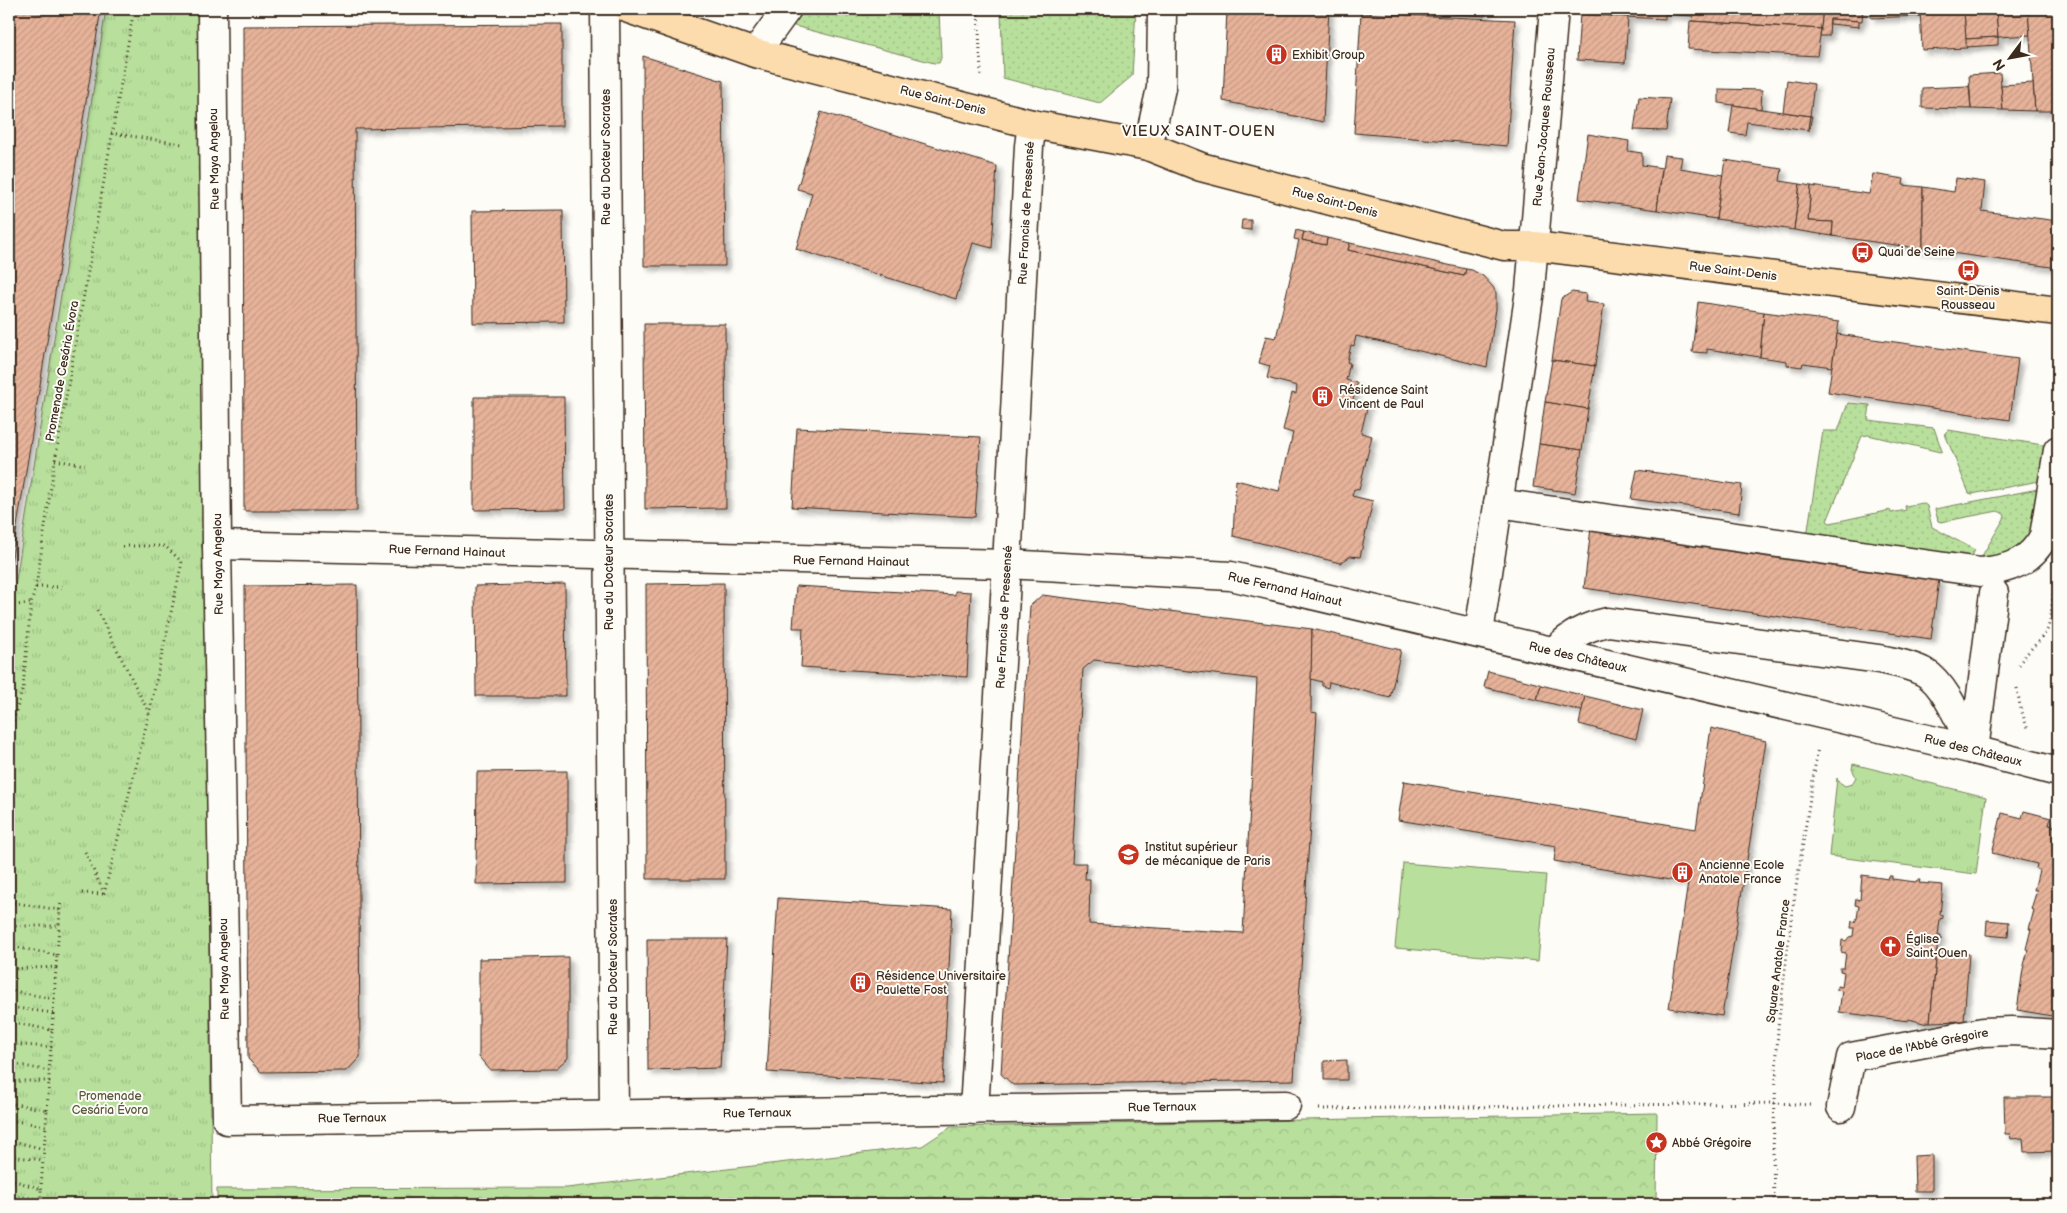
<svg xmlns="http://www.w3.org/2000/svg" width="2067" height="1213" font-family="'Balsamiq Sans',sans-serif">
<defs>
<pattern id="grass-dots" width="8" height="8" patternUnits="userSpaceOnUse" patternTransform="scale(1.25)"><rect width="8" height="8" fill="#b8e09c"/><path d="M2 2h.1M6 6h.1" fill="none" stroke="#9fc086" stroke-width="1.8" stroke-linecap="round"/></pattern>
<pattern id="forest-crowns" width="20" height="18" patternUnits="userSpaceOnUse" patternTransform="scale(1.25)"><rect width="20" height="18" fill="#b8e09c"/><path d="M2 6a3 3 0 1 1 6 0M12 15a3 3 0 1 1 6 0" fill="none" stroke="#9fc086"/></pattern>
<pattern id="park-tufts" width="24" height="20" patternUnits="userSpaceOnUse" patternTransform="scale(1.25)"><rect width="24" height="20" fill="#b8e09c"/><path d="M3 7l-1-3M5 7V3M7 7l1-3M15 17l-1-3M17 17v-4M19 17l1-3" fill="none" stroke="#9fc086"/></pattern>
<pattern id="building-hatch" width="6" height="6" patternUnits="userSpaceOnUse" patternTransform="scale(1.25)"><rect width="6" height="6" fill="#e6b299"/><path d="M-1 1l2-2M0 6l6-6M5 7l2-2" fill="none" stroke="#c69983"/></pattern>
<filter id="shadow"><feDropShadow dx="4.5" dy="4.5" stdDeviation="2.5" flood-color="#0004"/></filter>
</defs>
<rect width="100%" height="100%" fill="#fdfcf7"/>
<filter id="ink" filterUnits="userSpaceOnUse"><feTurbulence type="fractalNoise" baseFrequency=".02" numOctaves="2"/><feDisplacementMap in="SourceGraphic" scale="10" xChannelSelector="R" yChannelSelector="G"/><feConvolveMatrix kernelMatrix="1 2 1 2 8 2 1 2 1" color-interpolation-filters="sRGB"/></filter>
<g filter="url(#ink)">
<g fill="url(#grass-dots)" stroke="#7a855d">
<polygon points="807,9 862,9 863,15 939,10 941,58 939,63 934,63 787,24"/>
<polygon points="1037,9 1136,9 1132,76 1100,103 1003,78 1001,10"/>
<polygon points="1848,403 1870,405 1868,420 1934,428 1942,451 1940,452 1868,435 1862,436 1827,521 1830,523 1890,510 1891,513 1906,510 1905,506 1923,503 1927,506 1932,527 1975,550 1970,560 1807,536 1823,431 1838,431"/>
<polygon points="1948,430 2049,446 2044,480 1972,494 1969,493 1945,434 1946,432"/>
<polygon points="2043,488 2037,523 2019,550 1979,561 2005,517 2004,514 1998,511 1941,522 1938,521 1935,509"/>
</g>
<polygon fill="url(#forest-crowns)" stroke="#7a855d" points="1657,1113 1656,1204 217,1204 217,1189 567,1188 922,1146 951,1127"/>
<g fill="url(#park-tufts)" stroke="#7a855d">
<polygon points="106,9 198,9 212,1204 9,1204 9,624"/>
<polygon points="1853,764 1986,797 1976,874 1829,856 1837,778 1838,781 1845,786 1852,784 1856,777 1852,769"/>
</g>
<polygon fill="#b8e09c" stroke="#7a855d" points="1403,863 1546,875 1538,961 1395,948"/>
<g fill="url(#building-hatch)" stroke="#3b2a1e" fill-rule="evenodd" filter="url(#shadow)">
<polygon points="9,9 101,9 9,576"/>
<polygon points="1227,9 1329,9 1323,122 1223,101"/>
<polygon points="1437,9 1485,9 1485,16 1437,13"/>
<polygon points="1602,9 1823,9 1821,29 1692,21 1693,16 1665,14 1665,19 1602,16"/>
<polygon points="1823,9 1863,9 1862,21 1830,19 1829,36 1820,36"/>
<polygon points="1871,9 1920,9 1920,16 1871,18"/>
<polygon points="1920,9 1964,9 1967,48 1922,50"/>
<polygon points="1964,9 1996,9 1998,37 1966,39"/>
<polygon points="1996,9 2028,9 2030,35 1998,37"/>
<polygon points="2028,9 2058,9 2058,111 2035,111"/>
<polygon points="1361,13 1515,20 1507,146 1354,133"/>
<polygon points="1580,14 1628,17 1625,63 1577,60"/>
<polygon points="1830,19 1859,21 1859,27 1830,24"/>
<polygon points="1690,21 1821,29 1817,56 1688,49"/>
<polygon points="562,24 562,126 355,129 357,511 244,511 243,26"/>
<polygon points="1998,37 1998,45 1966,47 1966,39"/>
<polygon points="643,56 723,81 725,266 644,266"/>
<polygon points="2000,73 2003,110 1971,109 1969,75"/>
<polygon points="1787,80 1814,84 1810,116 1783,112"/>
<polygon points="2033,83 2035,111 2003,110 2001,85"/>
<polygon points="1969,86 1971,109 1922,108 1922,88"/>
<polygon points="1719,89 1762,90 1761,109 1719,103"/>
<polygon points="1639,97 1670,99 1666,131 1634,130"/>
<polygon points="1733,105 1810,116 1808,130 1747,122 1745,135 1729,133"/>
<polygon points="821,112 997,166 992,248 973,243 956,299 796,249 812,193 797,189"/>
<polygon points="1810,116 1812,116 1809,131 1808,130"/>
<polygon points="1588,134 1629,141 1628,151 1642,153 1642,165 1662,168 1657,210 1579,199"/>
<polygon points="1664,155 1682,157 1680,168 1723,175 1716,219 1657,210"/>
<polygon points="1725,160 1782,169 1780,181 1800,184 1794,230 1716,219"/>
<polygon points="1873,174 1904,179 1903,185 1923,187 1923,249 1832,236 1833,222 1808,221 1811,186 1869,194"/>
<polygon points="1956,178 1985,182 1982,211 2058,221 2058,268 1923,249 1923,187 1954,192"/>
<polygon points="1800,184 1811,186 1808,221 1833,222 1832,236 1794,230"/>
<polygon points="563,210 564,322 473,323 472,211"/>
<polygon points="1242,220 1251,220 1251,230 1241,229"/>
<polygon points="1296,230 1304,232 1302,240 1326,245 1327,238 1350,243 1348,250 1464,276 1466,269 1472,270 1483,276 1493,287 1496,293 1496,309 1487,367 1356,336 1354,346 1351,345 1347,362 1350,363 1346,380 1357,383 1353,400 1368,404 1361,433 1372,436 1359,490 1354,489 1352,496 1373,501 1360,557 1351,556 1340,563 1233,536 1236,480 1279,491 1293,433 1283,430 1292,393 1296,394 1297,386 1267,378 1270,366 1259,363 1266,336 1276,338 1299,240 1294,239"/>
<polygon points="1304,232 1327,238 1326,245 1302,240"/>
<polygon points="1350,243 1466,269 1464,276 1348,250"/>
<polygon points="1572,292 1586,294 1585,302 1604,304 1595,366 1552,360 1561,299"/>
<polygon points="1698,302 1764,312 1760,357 1707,349 1707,353 1692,352"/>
<polygon points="1764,312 1839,322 1832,367 1803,363 1802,367 1787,365 1787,361 1760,357"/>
<polygon points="644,324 725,324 726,508 645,509"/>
<polygon points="1837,334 2018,359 2010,420 1828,392"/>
<polygon points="1552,360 1595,366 1588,409 1545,402"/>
<polygon points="474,397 564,397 565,509 474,510"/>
<polygon points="1545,402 1588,409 1582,450 1539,444"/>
<polygon points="797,428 981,437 975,517 792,507"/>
<polygon points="1539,444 1582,450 1575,493 1533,487"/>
<polygon points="1637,470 1742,485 1739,513 1631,499"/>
<polygon points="1591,528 1939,579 1931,639 1584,588"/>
<polygon points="724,583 725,879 647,879 646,584"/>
<polygon points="565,584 566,696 476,696 475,586"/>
<polygon points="357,585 360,1057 347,1071 261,1072 248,1059 245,586"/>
<polygon points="796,586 955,595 955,591 971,592 967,677 801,667 803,628 793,628"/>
<path d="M1042,595L1312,629L1311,712L1317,713L1294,1080L1013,1085L1001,1074L1030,606ZM1094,660L1257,679L1243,933L1089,924L1090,879H1085L1086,863H1072L1083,669Z"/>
<polygon points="1312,629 1401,650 1390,698 1329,682 1328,688 1322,686 1322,682 1311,679"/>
<polygon points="1488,671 1539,684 1541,685 1537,700 1484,687"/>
<polygon points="1541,685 1585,696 1582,711 1537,700"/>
<polygon points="1585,696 1643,710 1636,739 1579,724"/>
<polygon points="1711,728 1766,741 1722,1016 1669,1008 1688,883 1554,861 1556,846 1398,820 1404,781 1696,829"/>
<polygon points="567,771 567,883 476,884 477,772"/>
<polygon points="2024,811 2051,818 2049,825 2057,827 2058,822 2058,1017 2017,1010 2023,969 2028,950 2026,949 2031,929 2029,929 2034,910 2031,909 2037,890 2034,890 2039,870 2036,869 2037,864 1992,853 2002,813 2022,818"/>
<polygon points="1862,875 1888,879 1889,876 1892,876 1892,879 1916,882 1917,880 1920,880 1919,883 1943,885 1940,915 1943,915 1943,918 1940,919 1938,936 1941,936 1941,940 1938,940 1930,1022 1927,1022 1927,1024 1909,1019 1908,1021 1839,1012 1842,991 1837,990 1837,986 1842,987 1844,972 1840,971 1840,968 1844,968 1846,953 1841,952 1842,940 1846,941 1849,937 1853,936 1854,928 1851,928 1852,921 1855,922 1857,918 1859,906 1855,905 1856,899 1860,900"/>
<polygon points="778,898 952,909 943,1083 767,1072"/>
<polygon points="1987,920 2009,922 2008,937 1986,935"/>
<polygon points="647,939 727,939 720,1068 648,1070"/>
<polygon points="1937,951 1969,954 1964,1021 1930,1022"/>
<polygon points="568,957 568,1058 555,1069 490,1070 479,1057 479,959"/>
<polygon points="1347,1060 1347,1080 1324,1080 1324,1061"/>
<polygon points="2004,1097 2058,1097 2058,1151 2024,1152 2023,1138 2011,1139 2010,1134 2005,1134"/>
<polygon points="1932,1155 1932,1191 1915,1191 1914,1156"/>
</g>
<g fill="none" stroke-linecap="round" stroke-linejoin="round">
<defs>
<g id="minor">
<polyline points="212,9 217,545 227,1120 1286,1105"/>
<polyline points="605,9 614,1115"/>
<polyline points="755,53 787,9"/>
<polyline points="1148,146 1161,88 1162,9"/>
<path d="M1498,503L1980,572C2008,570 2031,562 2044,536L2058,450"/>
<polyline points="217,545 1007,564 1231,576 1974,750 2058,772"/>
<polyline points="1479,633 1530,290 1554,9"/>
<path d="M1554,651C1572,634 1585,627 1608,622L1879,659C1895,662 1910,665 1924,672C1946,684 1962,727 1974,750"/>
<polyline points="1974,750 1994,593"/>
<polyline points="1841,1107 1851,1057 1983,1032 2012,1031 2058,1034"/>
<polyline points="974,1110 1007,564 1029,146 1032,124"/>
</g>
<polyline id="major" points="629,9 755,53 1032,124 1148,146 1201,167 1504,246 1534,246 2058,311"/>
</defs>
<use href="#minor" stroke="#3b2a1e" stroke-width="31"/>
<use href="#major" stroke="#3b2a1e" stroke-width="31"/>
<g stroke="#3b2a1e" stroke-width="3" stroke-dasharray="1 4" stroke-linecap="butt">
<polyline points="978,9 981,73 980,78"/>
<polyline points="111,133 182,144"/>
<polyline points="55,460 85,465"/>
<polyline points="123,546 165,546 182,562"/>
<polyline points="36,587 65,587"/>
<polyline points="9,606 31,603"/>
<polyline points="97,610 149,713"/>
<path d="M2019,665C2027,650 2043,640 2048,628C2052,616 2053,590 2055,577"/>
<polyline points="2017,688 2020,706 2028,730"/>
<polyline points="9,735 23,688 31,603 36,587 55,460 134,9"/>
<polyline points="85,852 104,893"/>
<polyline points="82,893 104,894"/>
<polyline points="104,894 149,714 182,562 185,560"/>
<polyline points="9,902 60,910 59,926 9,926"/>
<polyline points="60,910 61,901"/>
<polyline points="9,946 57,955 56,967 9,969"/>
<polyline points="57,955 59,926"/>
<polyline points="9,990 54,999 53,1013 9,1007"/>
<polyline points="54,999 56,968"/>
<polyline points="9,1022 52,1030 51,1047 9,1044"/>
<polyline points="52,1030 53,1013"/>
<polyline points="9,1063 49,1071 49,1081 9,1081"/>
<polyline points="49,1071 51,1047"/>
<polyline points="9,1103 47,1110 46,1126 9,1120"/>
<polyline points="1319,1109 1776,1103 1811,1105"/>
<polyline points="47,1110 49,1081"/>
<polyline points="9,1140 44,1149 43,1160 9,1156"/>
<polyline points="44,1149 46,1126"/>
<polyline points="9,1179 41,1189 41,1199 9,1196"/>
<polyline points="41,1189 43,1160"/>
<polyline points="1774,1204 1773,1151 1778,1027 1792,913 1818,747"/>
</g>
<use href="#minor" stroke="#fdfcf7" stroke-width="28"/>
<use href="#major" stroke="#fcdcac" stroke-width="28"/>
</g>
</g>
<defs>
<symbol id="building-disc" viewBox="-11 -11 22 22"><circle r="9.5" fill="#c8321e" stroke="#fdfcf7"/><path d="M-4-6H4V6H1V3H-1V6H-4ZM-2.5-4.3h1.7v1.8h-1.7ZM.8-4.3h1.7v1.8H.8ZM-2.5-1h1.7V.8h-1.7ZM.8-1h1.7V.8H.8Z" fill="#fff"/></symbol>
<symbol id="bus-disc" viewBox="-11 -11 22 22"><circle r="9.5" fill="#c8321e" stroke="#fdfcf7"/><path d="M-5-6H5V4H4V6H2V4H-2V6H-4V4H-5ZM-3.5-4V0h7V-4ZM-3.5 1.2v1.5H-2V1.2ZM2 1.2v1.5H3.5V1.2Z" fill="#fff"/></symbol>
<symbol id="university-disc" viewBox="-11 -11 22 22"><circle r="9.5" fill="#c8321e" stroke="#fdfcf7"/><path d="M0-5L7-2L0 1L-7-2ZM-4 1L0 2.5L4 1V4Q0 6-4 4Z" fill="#fff"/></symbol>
<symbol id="church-disc" viewBox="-11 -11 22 22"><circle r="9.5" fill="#c8321e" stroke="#fdfcf7"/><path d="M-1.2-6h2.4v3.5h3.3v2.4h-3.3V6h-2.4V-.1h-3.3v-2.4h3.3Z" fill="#fff"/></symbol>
<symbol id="sight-disc" viewBox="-11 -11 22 22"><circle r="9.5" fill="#c8321e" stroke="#fdfcf7"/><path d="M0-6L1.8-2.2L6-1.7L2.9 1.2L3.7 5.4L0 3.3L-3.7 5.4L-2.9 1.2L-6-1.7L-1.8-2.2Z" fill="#fff"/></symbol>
</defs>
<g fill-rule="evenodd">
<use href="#building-disc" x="1264" y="42" width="25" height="25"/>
<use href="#bus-disc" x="1850" y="240" width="25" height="25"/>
<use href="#bus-disc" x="1956" y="258" width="25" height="25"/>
<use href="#building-disc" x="1310" y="384" width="25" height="25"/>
<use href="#university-disc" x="1116" y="842" width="25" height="25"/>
<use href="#building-disc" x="1670" y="860" width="25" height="25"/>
<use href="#church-disc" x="1878" y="934" width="25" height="25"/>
<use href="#building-disc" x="848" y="970" width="25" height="25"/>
<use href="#sight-disc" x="1644" y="1130" width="25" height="25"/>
</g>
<g text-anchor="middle" stroke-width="4" stroke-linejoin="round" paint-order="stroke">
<g font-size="12" fill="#3b2a1e" stroke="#fdfcf7" text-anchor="start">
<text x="1292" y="59">Exhibit Group</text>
<text x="1878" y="256">Quai de Seine</text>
<text x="1968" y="295" text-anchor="middle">Saint-Denis<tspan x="1968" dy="14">Rousseau</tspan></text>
<text x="1339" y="394">Résidence Saint<tspan x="1339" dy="14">Vincent de Paul</tspan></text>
<text x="1145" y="851">Institut supérieur<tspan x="1145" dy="14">de mécanique de Paris</tspan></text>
<text x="1699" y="869">Ancienne Ecole<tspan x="1699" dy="14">Anatole France</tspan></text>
<text x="1906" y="943">Église<tspan x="1906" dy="14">Saint-Ouen</tspan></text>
<text x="876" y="980">Résidence Universitaire<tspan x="876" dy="14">Paulette Fost</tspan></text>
<text x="1672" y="1147">Abbé Grégoire</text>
</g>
<g font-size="12" fill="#3b2a1e" stroke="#fdfcf7">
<text transform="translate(943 100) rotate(14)" y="4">Rue Saint-Denis</text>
<text transform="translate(1544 127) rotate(-85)" y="4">Rue Jean-Jacques Rousseau</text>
<text transform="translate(606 157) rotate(-90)" y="4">Rue du Docteur Socrates</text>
<text transform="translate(214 159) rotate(-91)" y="4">Rue Maya Angelou</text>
<text transform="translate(1335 202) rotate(15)" y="4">Rue Saint-Denis</text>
<text transform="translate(1026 213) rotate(-87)" y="4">Rue Francis de Pressensé</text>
<text transform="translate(1733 271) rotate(7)" y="4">Rue Saint-Denis</text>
<text transform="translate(62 371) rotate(-80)" y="4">Promenade Cesária Évora</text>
<text transform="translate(447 551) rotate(2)" y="4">Rue Fernand Hainaut</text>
<text transform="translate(851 561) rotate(1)" y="4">Rue Fernand Hainaut</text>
<text transform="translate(609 562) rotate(-90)" y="4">Rue du Docteur Socrates</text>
<text transform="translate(218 564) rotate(-91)" y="4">Rue Maya Angelou</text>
<text transform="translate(1285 589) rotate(13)" y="4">Rue Fernand Hainaut</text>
<text transform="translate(1004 617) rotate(-87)" y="4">Rue Francis de Pressensé</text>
<text transform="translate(1578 657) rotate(13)" y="4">Rue des Châteaux</text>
<text transform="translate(1973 750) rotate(14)" y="4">Rue des Châteaux</text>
<text transform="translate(1778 961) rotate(-83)" y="4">Square Anatole France</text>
<text transform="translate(613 967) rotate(-90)" y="4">Rue du Docteur Socrates</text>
<text transform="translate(224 969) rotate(-91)" y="4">Rue Maya Angelou</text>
<text transform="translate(1922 1045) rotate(-11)" y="4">Place de l'Abbé Grégoire</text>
<text transform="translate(1162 1107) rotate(-1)" y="4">Rue Ternaux</text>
<text transform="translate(757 1113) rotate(-1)" y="4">Rue Ternaux</text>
<text transform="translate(352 1118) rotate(-1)" y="4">Rue Ternaux</text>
</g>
<g font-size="12" fill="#5a583e" stroke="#fdfcf7">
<text x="110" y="1100">Promenade<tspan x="110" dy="14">Cesária Évora</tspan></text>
</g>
<g font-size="15" letter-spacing="1" fill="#3b2a1e" stroke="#fdfcf7">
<text x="1199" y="136">VIEUX SAINT-OUEN</text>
</g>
</g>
<rect width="2067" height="1213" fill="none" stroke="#fdfcf7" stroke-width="30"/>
<rect x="15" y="15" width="2037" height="1183" fill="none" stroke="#3b2a1e" stroke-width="2" filter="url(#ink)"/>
<g transform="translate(2010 58) rotate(238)" stroke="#fdfcf7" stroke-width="4" paint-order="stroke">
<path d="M0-4L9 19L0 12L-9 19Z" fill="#3b2a1e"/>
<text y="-8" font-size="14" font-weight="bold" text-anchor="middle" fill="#3b2a1e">N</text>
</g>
</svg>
